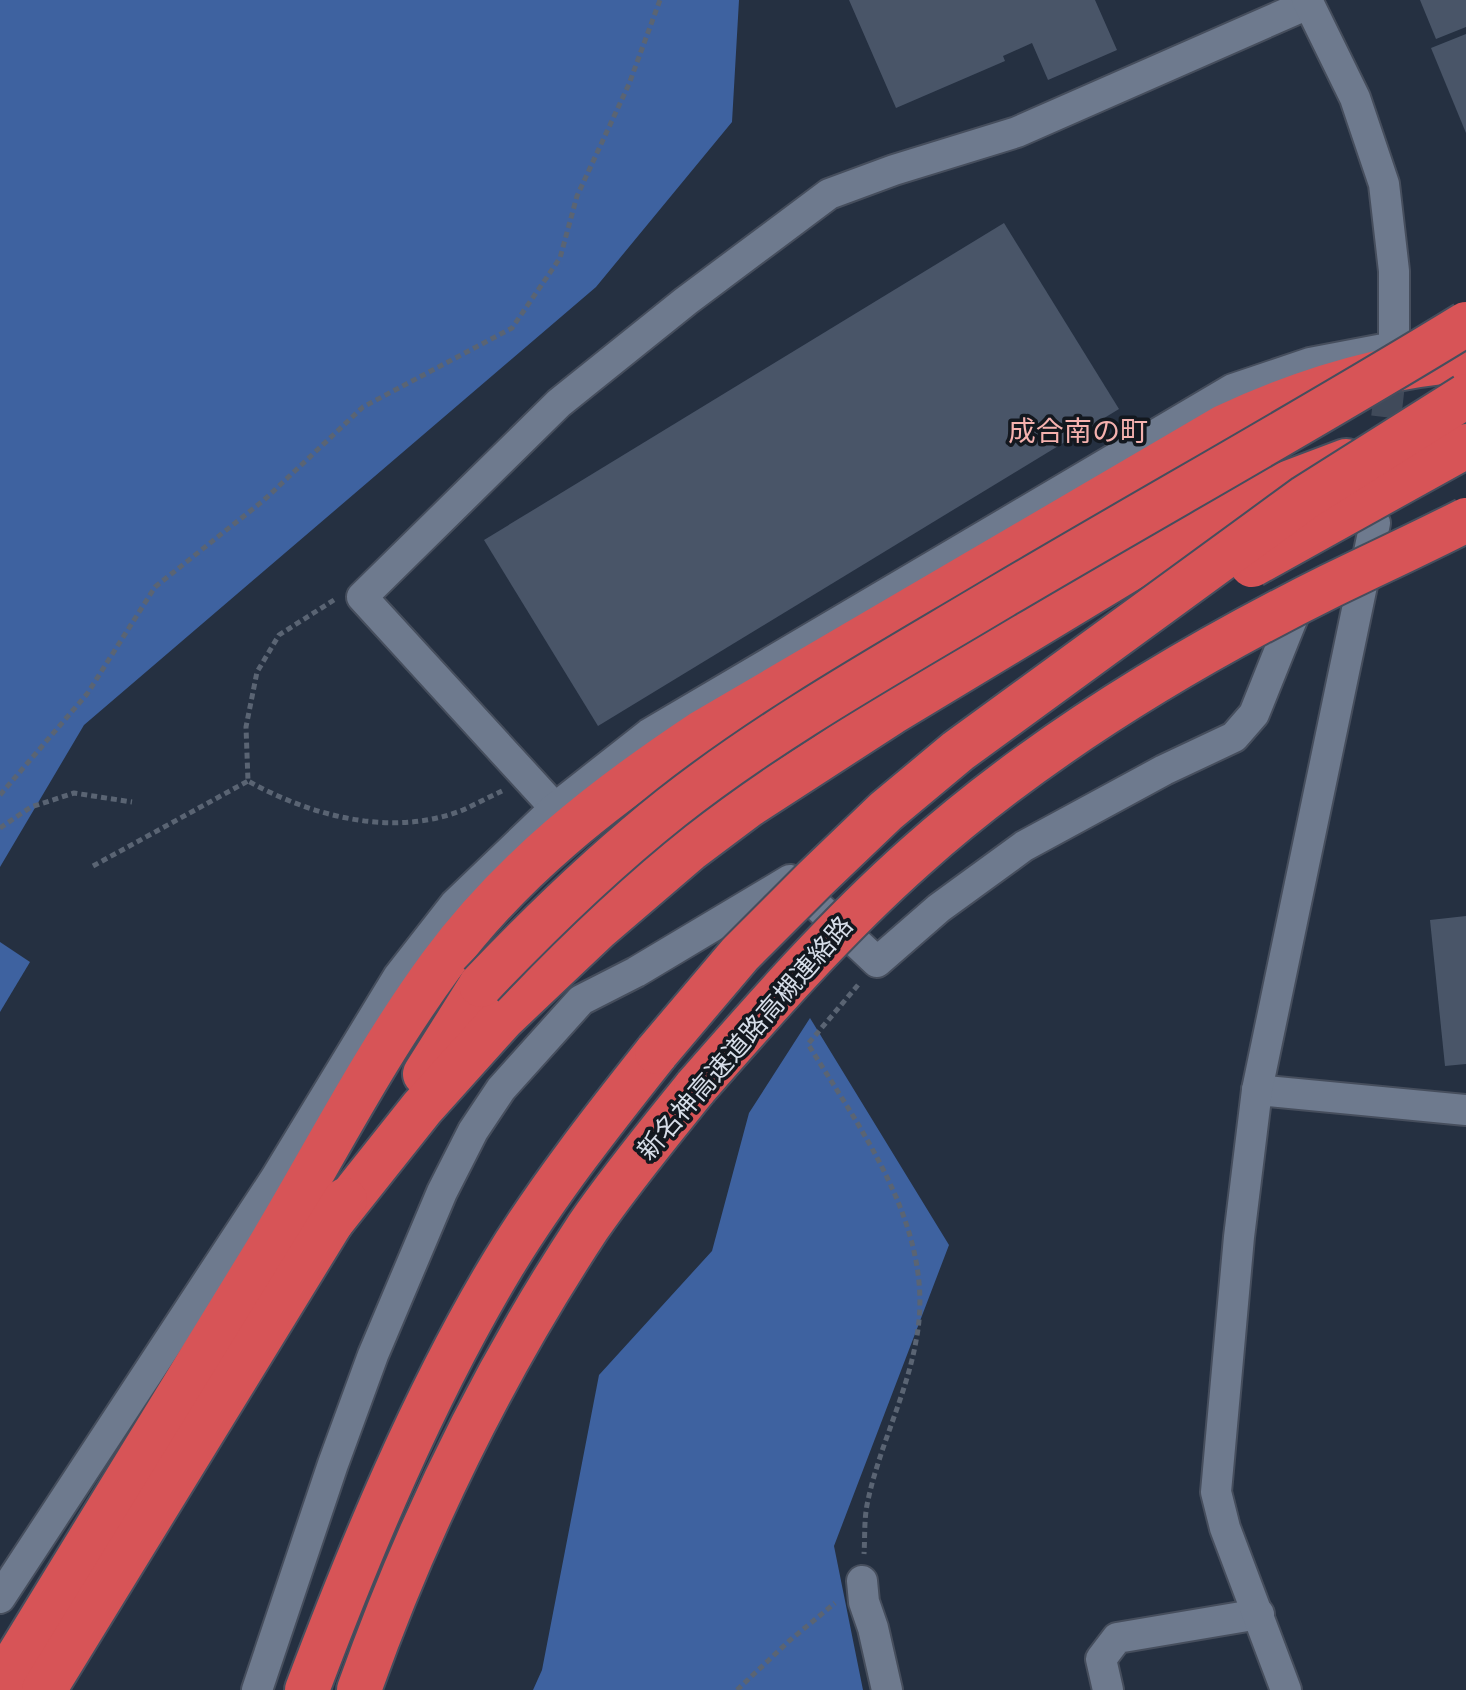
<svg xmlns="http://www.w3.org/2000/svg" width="1466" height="1690" font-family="'Exo 2','Noto Sans JP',sans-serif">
<rect width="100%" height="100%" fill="#253041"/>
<g fill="#3e62a0">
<polygon points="0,0 739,0 732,122 596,287 84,725 0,867"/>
<polygon points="0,942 30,962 0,1012"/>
<polygon points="810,1018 949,1245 834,1546 863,1690 533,1690 542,1670 599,1375 712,1251 749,1113"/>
</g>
<g fill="#495568">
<polygon points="849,0 1095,0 1117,50 1048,80 1032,43 1003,56 1005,61 896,108"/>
<polygon points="1420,0 1466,0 1466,27 1436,39"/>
<polygon points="1466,34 1466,133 1431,48"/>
<polygon points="1004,223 1119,409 598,726 484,540"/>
<polygon points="1466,916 1466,1064 1445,1066 1430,920"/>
</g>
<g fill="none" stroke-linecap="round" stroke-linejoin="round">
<polyline stroke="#404a5a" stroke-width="30" stroke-dasharray="30 15" stroke-linecap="butt" points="1381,462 1393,358"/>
<defs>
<g id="minor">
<polyline points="555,808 362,597 559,403 686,301 829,194 894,170 1017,132 1308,4"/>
<polyline points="1257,1090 1466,1110"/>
<polyline points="862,1581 864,1602 873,1628 887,1690"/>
<polyline points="0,1598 275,1179 398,977 455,904 555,808 649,734 1233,389 1310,363 1394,347 1394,271 1384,184 1355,98 1307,0"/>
<polyline points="257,1690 333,1464 373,1355 442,1192 473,1131 501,1089 581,1000 636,972 790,880 877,962 939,908 1024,846 1164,770 1234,737 1254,714 1301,597"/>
<polyline points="1108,1690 1101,1659 1117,1638 1259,1614"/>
<polyline points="1286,1690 1225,1528 1216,1492 1239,1237 1257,1090 1375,523"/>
</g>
<g id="motorway">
<polyline points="425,1074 481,985"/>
<polyline points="329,1225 422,1108 503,1018 598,928 689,850 749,805 891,713 1219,515 1272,489 1346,461"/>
<path d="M0,1686C88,1542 176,1398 265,1254C323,1158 374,1056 441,965C511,870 603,798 701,733L1224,427C1299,392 1383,365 1466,360"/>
<polyline points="44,1690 345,1200"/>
<path d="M307,1690C361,1547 424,1395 503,1264C548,1190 603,1120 657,1052"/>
<path d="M359,1690C417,1527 493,1371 588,1227C621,1179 659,1133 696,1087"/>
</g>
</defs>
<use href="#minor" stroke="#464e5d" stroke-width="34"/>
<use href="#motorway" stroke="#464e5d" stroke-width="48"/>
<g stroke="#5a6473" stroke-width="5" stroke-dasharray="6 4" stroke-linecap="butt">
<path d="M334,600L279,635L257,672L246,727L248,781C311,816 392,838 463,810C476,804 489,797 502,791"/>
<polyline points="0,795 87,694 155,587 264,500 363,407 512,328 560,258 577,196 629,84 660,0"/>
<polyline points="0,828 31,807 74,793 132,802"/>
<polyline points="93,866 248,781"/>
<path d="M858,985L808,1044C862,1132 938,1232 916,1341C906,1397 878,1449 867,1505C864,1521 865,1538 864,1554"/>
<polyline points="737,1690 789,1641 835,1603"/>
</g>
<use href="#minor" stroke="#6e7a8e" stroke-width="30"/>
<use href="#motorway" stroke="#d75457" stroke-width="44"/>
<defs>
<g id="motorway-bridge">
<polyline points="1252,565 1466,446"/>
<path d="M481,985C541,922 603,862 671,808C774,727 890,663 1002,596C1156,505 1313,418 1466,324"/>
<polyline points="657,1052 740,954 815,879 886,811 958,751 1306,497 1466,396"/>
<path d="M696,1087C766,1007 836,927 916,856C1037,748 1185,658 1330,586C1375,564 1421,543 1466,520"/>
</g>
</defs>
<use href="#motorway-bridge" stroke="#464e5d" stroke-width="48" stroke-linecap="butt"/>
<use href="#motorway-bridge" stroke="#d75457" stroke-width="44"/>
</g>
<g text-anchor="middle" stroke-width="7" stroke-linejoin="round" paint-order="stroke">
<g font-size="26" fill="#d6dde8" stroke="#13181f">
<text transform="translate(745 1038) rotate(-49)" y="9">新名神高速道路高槻連絡路</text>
</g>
<g font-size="28" fill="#f5b1ae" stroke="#13181f">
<text x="1078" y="441">成合南の町</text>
</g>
</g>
</svg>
